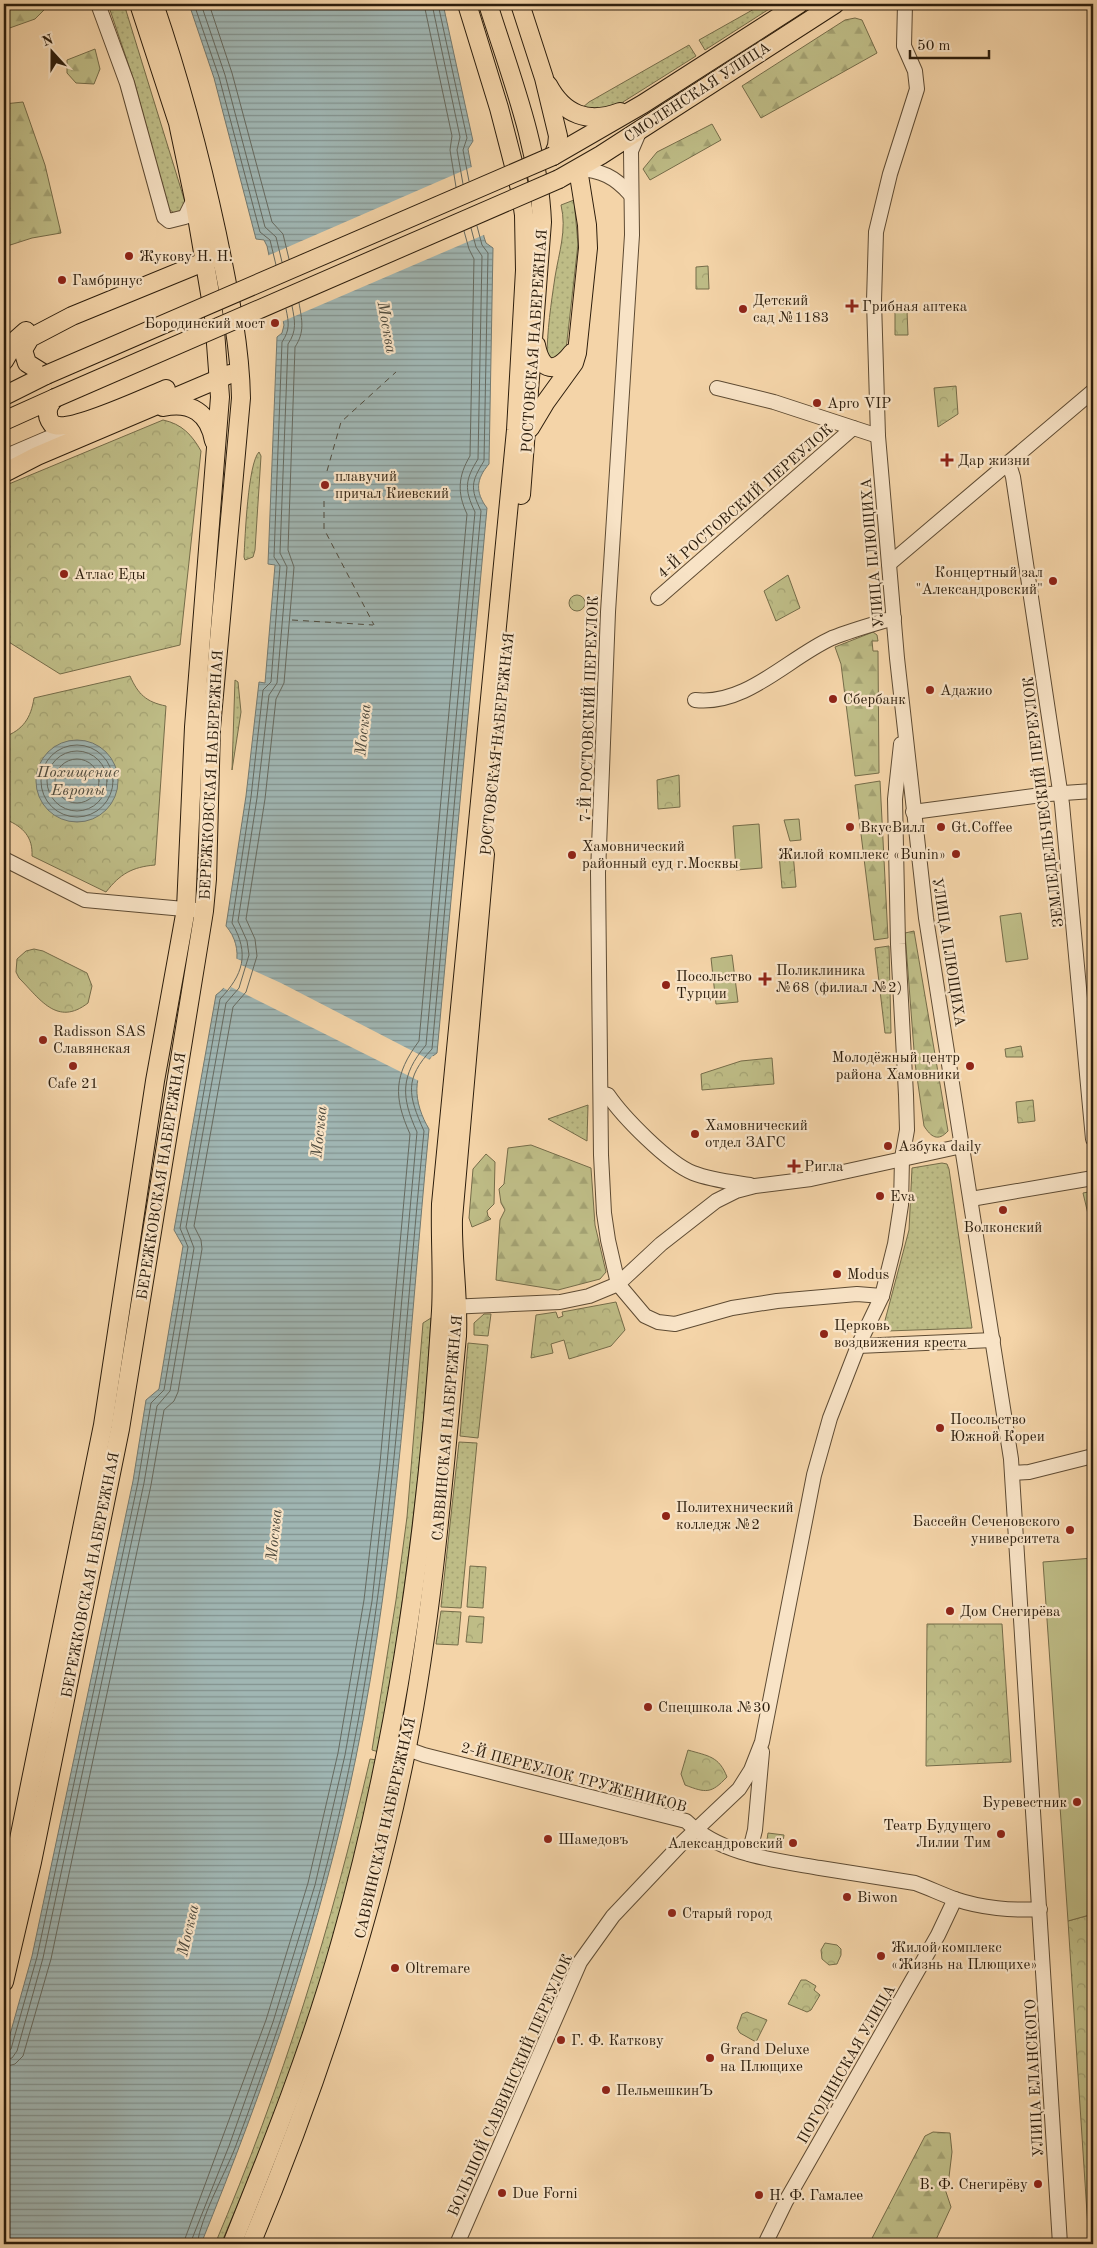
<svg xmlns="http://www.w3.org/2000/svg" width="1097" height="2248" font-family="'Old Standard TT',serif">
<defs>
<pattern id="grass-dots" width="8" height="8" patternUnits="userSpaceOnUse" patternTransform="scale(1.25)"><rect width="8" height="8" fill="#bebc86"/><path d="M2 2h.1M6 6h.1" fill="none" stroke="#a3a172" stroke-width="1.8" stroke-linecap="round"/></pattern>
<pattern id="forest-firs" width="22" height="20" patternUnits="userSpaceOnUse" patternTransform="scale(1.25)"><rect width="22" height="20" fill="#bebc86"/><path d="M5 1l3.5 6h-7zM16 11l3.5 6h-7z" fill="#a3a172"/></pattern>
<pattern id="park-crowns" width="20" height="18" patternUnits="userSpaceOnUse" patternTransform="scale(1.25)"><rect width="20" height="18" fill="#bebc86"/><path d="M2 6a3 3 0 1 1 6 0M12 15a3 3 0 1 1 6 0" fill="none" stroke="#a3a172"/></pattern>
<pattern id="water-rules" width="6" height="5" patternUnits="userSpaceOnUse" patternTransform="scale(1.25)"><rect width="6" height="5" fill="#a0b6b3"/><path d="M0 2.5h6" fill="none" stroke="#839390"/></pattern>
</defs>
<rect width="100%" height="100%" fill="#f4d4a8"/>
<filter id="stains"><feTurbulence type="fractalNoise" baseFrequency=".004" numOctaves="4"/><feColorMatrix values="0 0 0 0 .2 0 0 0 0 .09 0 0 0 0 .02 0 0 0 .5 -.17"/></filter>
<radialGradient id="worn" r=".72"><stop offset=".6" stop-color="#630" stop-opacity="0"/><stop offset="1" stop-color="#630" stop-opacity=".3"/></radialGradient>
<g fill="url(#grass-dots)" stroke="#756c49">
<polygon points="108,4 124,4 185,202 182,213 176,215 168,208 134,81"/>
<polygon points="763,4 777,4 705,50 699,40"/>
<polygon points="689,45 696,56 623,102 624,104 617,109 582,108 589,102"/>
<path d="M574,200L578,244L566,350L556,360L547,358C547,331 551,304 555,277C559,252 567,230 561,205Z"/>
<path d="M259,452L261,456L255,550L253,557L245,560L244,557C245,537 248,463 259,452Z"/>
<polygon points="235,680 238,682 241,712 232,770"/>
<polygon points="889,946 891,1033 885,1033 875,948"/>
<polygon points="588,1105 587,1141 548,1119"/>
<polygon points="942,1163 947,1164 949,1169 972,1328 887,1331 883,1328 909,1230 912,1168"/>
<polygon points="484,1314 491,1314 488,1336 474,1335 474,1323"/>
<path d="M431,1318C423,1465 403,1607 379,1752L372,1750L396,1600L407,1517L423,1323Z"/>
<polygon points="468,1343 488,1345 478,1438 460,1436"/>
<polygon points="459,1442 477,1443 461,1608 441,1607"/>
<polygon points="470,1566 486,1567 483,1608 467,1607"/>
<polygon points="441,1611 461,1612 458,1645 436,1644"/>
<path d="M370,1759L377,1760C361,1827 347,1894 327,1959C297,2056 261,2151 221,2244H215C282,2087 332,1925 370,1759Z"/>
<polygon points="768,1833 784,1835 782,1849 766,1847"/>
</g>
<g fill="url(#forest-firs)" stroke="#756c49">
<polygon points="4,4 41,4 44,10 35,19 4,30"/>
<polygon points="855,18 862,20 877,53 761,118 742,86 845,20"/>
<polygon points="95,49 100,69 94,84 76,83 67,73 67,60"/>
<polygon points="23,102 45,165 61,233 32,238 4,247 4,104"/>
<polygon points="712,124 721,140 650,180 643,169 657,152"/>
<polygon points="873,632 877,635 878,641 872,641 873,651 878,651 879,773 855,776 841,664 835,647"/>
<polygon points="880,781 888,938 874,940 855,785"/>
<path d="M914,931L948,1131C938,1142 931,1137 924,1126L915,1063L905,933Z"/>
<polygon points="531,1145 591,1168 595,1225 606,1272 600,1279 558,1290 496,1280 500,1220 505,1210 501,1203 499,1189 504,1184 508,1148"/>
<polygon points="486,1154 495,1162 494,1204 487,1211 488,1216 491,1219 472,1227 469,1218 473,1169"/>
<polygon points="933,2132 950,2133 952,2152 949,2177 945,2189 951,2207 934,2244 869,2244 925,2136"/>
</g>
<g fill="url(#park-crowns)" stroke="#756c49">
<polygon points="708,266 709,289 696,289 696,267"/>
<polygon points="895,311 907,311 908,335 895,335"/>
<polygon points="956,386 958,414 938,427 934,388"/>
<path d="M163,420C182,424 192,435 201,451L180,645L60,674L4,639V486Z"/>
<polygon points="788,575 800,608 776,621 764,591"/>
<circle cx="577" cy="603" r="8"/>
<path d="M130,676C138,694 146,702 166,706L155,865C132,867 120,874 106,892L32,856C33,837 23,827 7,820L4,737C23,730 31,718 34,698Z"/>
<polygon points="679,775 680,807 658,809 657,780"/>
<polygon points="793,853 796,887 782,888 779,854"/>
<path d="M34,949L43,951L87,973L92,986L88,1003C57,1027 40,999 19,978L16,972L17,959L26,951Z"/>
<polygon points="1021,1046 1023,1057 1006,1057 1005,1049"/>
<polygon points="772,1058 774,1084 702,1090 701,1074 741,1061"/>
<polygon points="1033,1100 1035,1121 1018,1123 1016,1102"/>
<polygon points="616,1302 625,1330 611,1346 569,1359 564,1340 551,1344 553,1353 531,1358 536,1315 556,1312 558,1318 563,1316 562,1312"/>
<polygon points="469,1616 484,1617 482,1643 466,1642"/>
<polygon points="927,1624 1002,1624 1011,1762 926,1766"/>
<path d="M688,1750C708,1756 719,1756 727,1777C711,1794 706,1793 685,1785L681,1774Z"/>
<polygon points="1093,1914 1093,2244 1089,2244 1068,1921"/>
<polygon points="825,1943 837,1945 841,1949 841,1955 837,1964 829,1965 822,1959 821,1950"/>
<polygon points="801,1980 806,1980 816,1986 814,1990 820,1995 811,2010 807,2012 788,2004"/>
<polygon points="747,2012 767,2020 756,2042 740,2033 737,2028 742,2014"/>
</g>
<g fill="#bebc86" stroke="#756c49">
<polygon points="799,819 801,840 790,841 784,820"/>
<polygon points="759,824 762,868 736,870 733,826"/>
<polygon points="1021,913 1028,959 1006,962 1000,916"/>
<polygon points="732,955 738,1002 716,1004 711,958"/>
<polygon points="1093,1191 1093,1213 1088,1214 1083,1193"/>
<polygon points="1093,1558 1093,1914 1068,1921 1043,1562"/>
</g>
<g fill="url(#water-rules)" stroke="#727970">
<path d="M189,4H443L473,141L468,149L484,237L486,243L493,248L489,464C476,479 475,492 487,508L437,1053C409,1071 414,1104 429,1129C409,1338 398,1550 356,1757C322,1925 265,2086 201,2244H4V2056L32,1956L133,1481L146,1400L159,1389L183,1246L174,1230L216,995C238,979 245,948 226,926L246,796L259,682L265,683L275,565L268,564L277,337L282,333L284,325L267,246L264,240L256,239L214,78Z"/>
<circle cx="77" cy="781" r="41"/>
</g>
<g fill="#f4d4a8">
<polygon points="474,166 486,234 281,322 267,256"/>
<polygon points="235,958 242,961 241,965 281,983 430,1060 432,1056 434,1057 424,1070 419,1086 419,1081 231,987 229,991 222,987 227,982"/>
</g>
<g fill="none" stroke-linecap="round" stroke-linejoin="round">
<g stroke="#666a60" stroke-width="1">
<polyline points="194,4 219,77 260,232 270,240 276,265"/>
<polyline points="201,4 225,75 265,227 276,237 282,262"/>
<polyline points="209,4 232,73 272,222 283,234 289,259"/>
<polyline points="424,4 452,136 450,150 456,187"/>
<polyline points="432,4 460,137 457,150 463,184"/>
<polyline points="438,4 467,138 463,150 469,181"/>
<circle cx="77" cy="781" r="36"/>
<circle cx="77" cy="781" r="30"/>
<circle cx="77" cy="781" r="22"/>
<path d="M4,2053L11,2049L37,1957L138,1482L151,1403L164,1390L188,1247L180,1228L220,999C243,975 250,954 232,923L251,797L263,690L271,682L280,566L274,557L282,342C290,330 289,323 286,309"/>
<path d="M4,2060L12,2058L17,2051L43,1958L144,1483L157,1406L170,1391L194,1248L186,1227L226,1003L239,988L249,955L247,941L238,921L257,798L269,695L277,683L287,567L280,553L288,344C297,331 295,321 292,306"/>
<path d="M4,2067L15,2064L23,2056L51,1959L151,1485L164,1410L174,1401L178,1392L202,1249L201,1240L194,1226L233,1007L246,992L257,956L255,939L246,919L265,799L276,699L284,683L294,567L288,550L295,347C305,332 302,320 299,303"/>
<path d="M183,2244L266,2020L308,1883L338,1753L364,1600L380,1463L410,1134C393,1096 394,1075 419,1041L467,514C457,493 458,476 470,456L474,259L469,249L464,231"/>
<path d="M190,2244L229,2146L273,2022L315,1885L345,1755L372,1601L387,1464L417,1132C401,1097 400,1076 426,1045L475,512C464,489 465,480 478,459L482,256L476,247L471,228"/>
<path d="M197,2244C202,2214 223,2178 235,2148C267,2063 297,1975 321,1887C388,1640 399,1384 424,1131C408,1095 404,1079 432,1049L481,511C470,488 471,482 484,461L488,253L482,245L477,226"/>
</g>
<g stroke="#4f4b3e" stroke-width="1" stroke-dasharray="6 5" stroke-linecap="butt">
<polyline points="327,471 341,422 396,372"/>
<polyline points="324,501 324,529 374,625"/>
<polyline points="292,620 373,625"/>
</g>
<defs>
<g id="minor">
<polyline points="98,4 127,83 164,217 169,221 185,217 194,199"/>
<polyline points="905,4 904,46 915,71 917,89 890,174 876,232 874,301 878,436 897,658 926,918 1011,1459 1060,2244"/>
<polyline points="640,130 631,151 632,235 608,612 598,873 601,1155 604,1213 608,1240 618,1284 645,1316 658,1322 675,1324 732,1308 777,1301 857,1294 882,1296"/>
<path d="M578,169C601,170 615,177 630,194"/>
<polyline points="717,388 774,402 878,436"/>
<polyline points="4,457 74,427"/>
<polyline points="1009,464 1013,477 1062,804 1093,1139"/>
<polyline points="889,564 1093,391"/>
<polyline points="658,598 853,428"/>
<path d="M695,700C746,706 788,658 832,638C852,630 874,624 894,618"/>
<polyline points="913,812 1049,794 1093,791"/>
<polyline points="4,859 85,900 195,910"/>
<path d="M601,1093L608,1095C623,1117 668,1163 693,1173C711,1180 731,1182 750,1185"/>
<polyline points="971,1199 1093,1178"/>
<polyline points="449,1307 560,1302 589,1296 618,1284 661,1244 716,1201 736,1191 755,1186 811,1179 962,1146"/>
<polyline points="858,1346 993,1340"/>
<polyline points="1012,1473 1029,1472 1093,1456"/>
<path d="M399,1746L424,1755L686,1821C721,1855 774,1860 820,1868C852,1873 883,1878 915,1883C929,1888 941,1894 955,1899C981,1908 1013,1911 1040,1909"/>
<polyline points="749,1854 755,1830 762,1752"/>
<polyline points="457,2244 580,1962 613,1916 683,1842 739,1789 751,1770 762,1742 814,1475 830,1418 858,1346 882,1296 895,1244 901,1205 902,1158 907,1130 906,1095 898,944 895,799 901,744"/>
<polyline points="765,2244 786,2201 938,1935 955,1899"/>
</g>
<g id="major">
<path d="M488,4C510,74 539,147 542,222L521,495"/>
<polyline points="520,4 544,78 558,136 557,146 553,156"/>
<path d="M548,85C564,115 588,124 620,112"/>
<polyline points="553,156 643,104 799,4"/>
<polyline points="559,179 601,155 835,4"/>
<path d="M536,345C541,372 556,374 572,353"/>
<polyline points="4,361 17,339 26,331"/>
<polyline points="46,375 27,363 23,350 30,338 72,316 216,257"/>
<polyline points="4,396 46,375"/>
<path d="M55,398C47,406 45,415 52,424C68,434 146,397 166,389"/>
<path d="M163,407C191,401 209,413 214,441"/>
<polyline points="4,421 55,398"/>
<polyline points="530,428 545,403 574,363 577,353 588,248 587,225 578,169"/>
<polyline points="4,473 37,456 230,374"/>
<polyline points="4,1913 103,1425 155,1081 186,909 194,727 220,397 214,317 194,199 178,123 139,4"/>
<path d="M4,1982L32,1862L120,1429L204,911L207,879L211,728L241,398C240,343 228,288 217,234C200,155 180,80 154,4"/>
<path d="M232,2244C272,2145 312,2045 341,1941C399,1737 428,1523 441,1311C443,1275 440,1239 441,1204L516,430L525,270L524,215L520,189L499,108L467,4"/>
<path d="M251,2244C318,2084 373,1917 407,1747C433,1612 444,1473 457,1336C459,1297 452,1258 453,1219L485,854"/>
</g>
</defs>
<use href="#minor" stroke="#5e4b33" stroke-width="16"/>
<use href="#major" stroke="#2c1d0c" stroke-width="20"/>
<use href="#minor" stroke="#f8e3c6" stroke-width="14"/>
<use href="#major" stroke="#f4d4a8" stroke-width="18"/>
<defs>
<g id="major-bridge">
<polyline points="46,375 553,156"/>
<polyline points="55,398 559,179"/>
</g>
</defs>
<use href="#major-bridge" stroke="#2c1d0c" stroke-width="20" stroke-linecap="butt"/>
<use href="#major-bridge" stroke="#f4d4a8" stroke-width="18"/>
</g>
<g fill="#8f2418" stroke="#f8e3c6" stroke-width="2">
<circle cx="129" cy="256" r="5"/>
<circle cx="62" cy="280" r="5"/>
<path d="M849.5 298.5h5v5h5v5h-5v5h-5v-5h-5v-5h5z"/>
<circle cx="743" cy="309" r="5"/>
<circle cx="275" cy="323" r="5"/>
<circle cx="817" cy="403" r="5"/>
<path d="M944.5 452.5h5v5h5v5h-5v5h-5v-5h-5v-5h5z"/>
<circle cx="325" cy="485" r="5"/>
<circle cx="64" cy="574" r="5"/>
<circle cx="1053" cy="581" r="5"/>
<circle cx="930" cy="690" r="5"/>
<circle cx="833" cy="699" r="5"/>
<circle cx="850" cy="827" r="5"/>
<circle cx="941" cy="827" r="5"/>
<circle cx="956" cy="854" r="5"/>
<circle cx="572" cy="855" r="5"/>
<path d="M762.5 971.5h5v5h5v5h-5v5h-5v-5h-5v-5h5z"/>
<circle cx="666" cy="985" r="5"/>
<circle cx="43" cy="1040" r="5"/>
<circle cx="73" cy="1066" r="5"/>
<circle cx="970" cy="1066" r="5"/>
<circle cx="695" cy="1134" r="5"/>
<circle cx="888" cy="1146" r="5"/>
<path d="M791.5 1158.5h5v5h5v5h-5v5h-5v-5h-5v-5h5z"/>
<circle cx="880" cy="1196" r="5"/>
<circle cx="1003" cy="1210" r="5"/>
<circle cx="837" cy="1274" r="5"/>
<circle cx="824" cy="1334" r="5"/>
<circle cx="940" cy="1428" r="5"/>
<circle cx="666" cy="1516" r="5"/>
<circle cx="1070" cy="1530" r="5"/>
<circle cx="950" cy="1611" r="5"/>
<circle cx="648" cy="1707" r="5"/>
<circle cx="1077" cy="1802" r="5"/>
<circle cx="1001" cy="1834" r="5"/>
<circle cx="548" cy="1839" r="5"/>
<circle cx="793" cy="1843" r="5"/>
<circle cx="847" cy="1897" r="5"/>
<circle cx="672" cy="1913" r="5"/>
<circle cx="881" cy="1956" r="5"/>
<circle cx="395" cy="1968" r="5"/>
<circle cx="561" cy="2040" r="5"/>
<circle cx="710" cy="2058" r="5"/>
<circle cx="606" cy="2090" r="5"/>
<circle cx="1038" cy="2184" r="5"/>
<circle cx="502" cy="2193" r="5"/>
<circle cx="759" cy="2195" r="5"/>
</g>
<g text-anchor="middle" stroke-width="4.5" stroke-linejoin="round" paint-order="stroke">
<g font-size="15" fill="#2c1d0c" stroke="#f8e3c6">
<text transform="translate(697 92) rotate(-33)" y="5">СМОЛЕНСКАЯ УЛИЦА</text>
<text transform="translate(534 341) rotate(-86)" y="5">РОСТОВСКАЯ НАБЕРЕЖНАЯ</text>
<text transform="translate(745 501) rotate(-41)" y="5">4-Й РОСТОВСКИЙ ПЕРЕУЛОК</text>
<text transform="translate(872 553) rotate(-95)" y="5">УЛИЦА ПЛЮЩИХА</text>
<text transform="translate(589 709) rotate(-88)" y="5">7-Й РОСТОВСКИЙ ПЕРЕУЛОК</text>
<text transform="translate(497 744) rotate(-84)" y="5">РОСТОВСКАЯ НАБЕРЕЖНАЯ</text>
<text transform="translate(211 775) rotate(-87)" y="5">БЕРЕЖКОВСКАЯ НАБЕРЕЖНАЯ</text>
<text transform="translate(1043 802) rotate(-97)" y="5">ЗЕМЛЕДЕЛЬЧЕСКИЙ ПЕРЕУЛОК</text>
<text transform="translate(949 952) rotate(81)" y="5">УЛИЦА ПЛЮЩИХА</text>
<text transform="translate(161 1176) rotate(-81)" y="5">БЕРЕЖКОВСКАЯ НАБЕРЕЖНАЯ</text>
<text transform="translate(447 1428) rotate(-85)" y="5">САВВИНСКАЯ НАБЕРЕЖНАЯ</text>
<text transform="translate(90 1575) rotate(-79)" y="5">БЕРЕЖКОВСКАЯ НАБЕРЕЖНАЯ</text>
<text transform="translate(574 1777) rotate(15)" y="5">2-Й ПЕРЕУЛОК ТРУЖЕНИКОВ</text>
<text transform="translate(385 1828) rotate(-77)" y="5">САВВИНСКАЯ НАБЕРЕЖНАЯ</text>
<text transform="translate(846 2064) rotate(-60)" y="5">ПОГОДИНСКАЯ УЛИЦА</text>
<text transform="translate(1034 2078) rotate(-93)" y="5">УЛИЦА ЕЛАНСКОГО</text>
<text transform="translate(510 2085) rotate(-66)" y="5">БОЛЬШОЙ САВВИНСКИЙ ПЕРЕУЛОК</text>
</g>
<g font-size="15" fill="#2c1d0c" stroke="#f8e3c6" text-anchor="start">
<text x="139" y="261">Жукову Н. Н.</text>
<text x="72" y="285">Гамбринус</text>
<text x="753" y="305">Детский<tspan x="753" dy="17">сад №1183</tspan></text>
<text x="862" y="311">Грибная аптека</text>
<text x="265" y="328" text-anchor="end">Бородинский мост</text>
<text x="827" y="408">Арго VIP</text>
<text x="958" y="465">Дар жизни</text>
<text x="335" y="481">плавучий<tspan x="335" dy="17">причал Киевский</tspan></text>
<text x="1043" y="577" text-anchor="end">Концертный зал<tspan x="1043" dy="17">"Александровский"</tspan></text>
<text x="74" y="579">Атлас Еды</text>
<text x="940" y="695">Адажио</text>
<text x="843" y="704">Сбербанк</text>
<text x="860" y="832">ВкусВилл</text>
<text x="951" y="832">Gt.Coffee</text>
<text x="582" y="851">Хамовнический<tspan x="582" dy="17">районный суд г.Москвы</tspan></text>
<text x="946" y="859" text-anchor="end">Жилой комплекс «Bunin»</text>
<text x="776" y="975">Поликлиника<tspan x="776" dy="17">№68 (филиал №2)</tspan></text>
<text x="676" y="981">Посольство<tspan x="676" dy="17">Турции</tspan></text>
<text x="53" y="1036">Radisson SAS<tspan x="53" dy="17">Славянская</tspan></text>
<text x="960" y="1062" text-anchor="end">Молодёжный центр<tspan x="960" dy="17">района Хамовники</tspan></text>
<text x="73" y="1088" text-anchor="middle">Cafe 21</text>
<text x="705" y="1130">Хамовнический<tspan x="705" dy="17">отдел ЗАГС</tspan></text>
<text x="898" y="1151">Азбука daily</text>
<text x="804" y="1171">Ригла</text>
<text x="890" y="1201">Eva</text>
<text x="1003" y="1232" text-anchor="middle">Волконский</text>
<text x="847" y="1279">Modus</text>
<text x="834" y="1330">Церковь<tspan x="834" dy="17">воздвижения креста</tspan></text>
<text x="950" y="1424">Посольство<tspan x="950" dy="17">Южной Кореи</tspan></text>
<text x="676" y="1512">Политехнический<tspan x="676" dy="17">колледж №2</tspan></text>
<text x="1060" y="1526" text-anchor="end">Бассейн Сеченовского<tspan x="1060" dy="17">университета</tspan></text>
<text x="960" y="1616">Дом Снегирёва</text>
<text x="658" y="1712">Спецшкола №30</text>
<text x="1067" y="1807" text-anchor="end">Буревестник</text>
<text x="991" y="1830" text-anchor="end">Театр Будущего<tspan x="991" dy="17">Лилии Тим</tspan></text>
<text x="558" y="1844">Шамедовъ</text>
<text x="783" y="1848" text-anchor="end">Александровский</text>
<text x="857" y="1902">Biwon</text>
<text x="682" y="1918">Старый город</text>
<text x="891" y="1952">Жилой комплекс<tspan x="891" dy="17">«Жизнь на Плющихе»</tspan></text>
<text x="405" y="1973">Oltremare</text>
<text x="571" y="2045">Г. Ф. Каткову</text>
<text x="720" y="2054">Grand Deluxe<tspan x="720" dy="17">на Плющихе</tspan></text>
<text x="616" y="2095">ПельмешкинЪ</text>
<text x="1028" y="2189" text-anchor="end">В. Ф. Снегирёву</text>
<text x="512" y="2198">Due Forni</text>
<text x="769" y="2200">Н. Ф. Гамалее</text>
</g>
<g font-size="16" font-style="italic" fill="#4f4b3e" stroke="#f8e3c6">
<text transform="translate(388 327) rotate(80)" y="6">Москва</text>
<text transform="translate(362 730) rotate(-84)" y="6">Москва</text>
<text x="78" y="777">Похищение<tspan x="78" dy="18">Европы</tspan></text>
<text transform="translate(318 1132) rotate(-84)" y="6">Москва</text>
<text transform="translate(273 1535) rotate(-84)" y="6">Москва</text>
<text transform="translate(187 1930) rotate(-77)" y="6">Москва</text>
</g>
</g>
<rect width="1097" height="2248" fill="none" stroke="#f4d4a8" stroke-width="20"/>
<rect x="5" y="5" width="1087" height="2238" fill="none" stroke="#2c1d0c" stroke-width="2.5"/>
<rect x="10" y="10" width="1077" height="2228" fill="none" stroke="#2c1d0c"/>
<g transform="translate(52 52) rotate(339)" stroke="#f8e3c6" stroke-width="4" paint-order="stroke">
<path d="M0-4L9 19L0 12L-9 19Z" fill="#2c1d0c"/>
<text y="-8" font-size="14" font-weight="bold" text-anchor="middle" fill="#2c1d0c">N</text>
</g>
<path d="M910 50v8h79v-8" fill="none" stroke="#2c1d0c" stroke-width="2.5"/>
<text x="917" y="50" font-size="15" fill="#2c1d0c" stroke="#f8e3c6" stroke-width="4" paint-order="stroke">50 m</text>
<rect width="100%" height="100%" filter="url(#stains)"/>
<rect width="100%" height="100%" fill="url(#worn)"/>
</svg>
